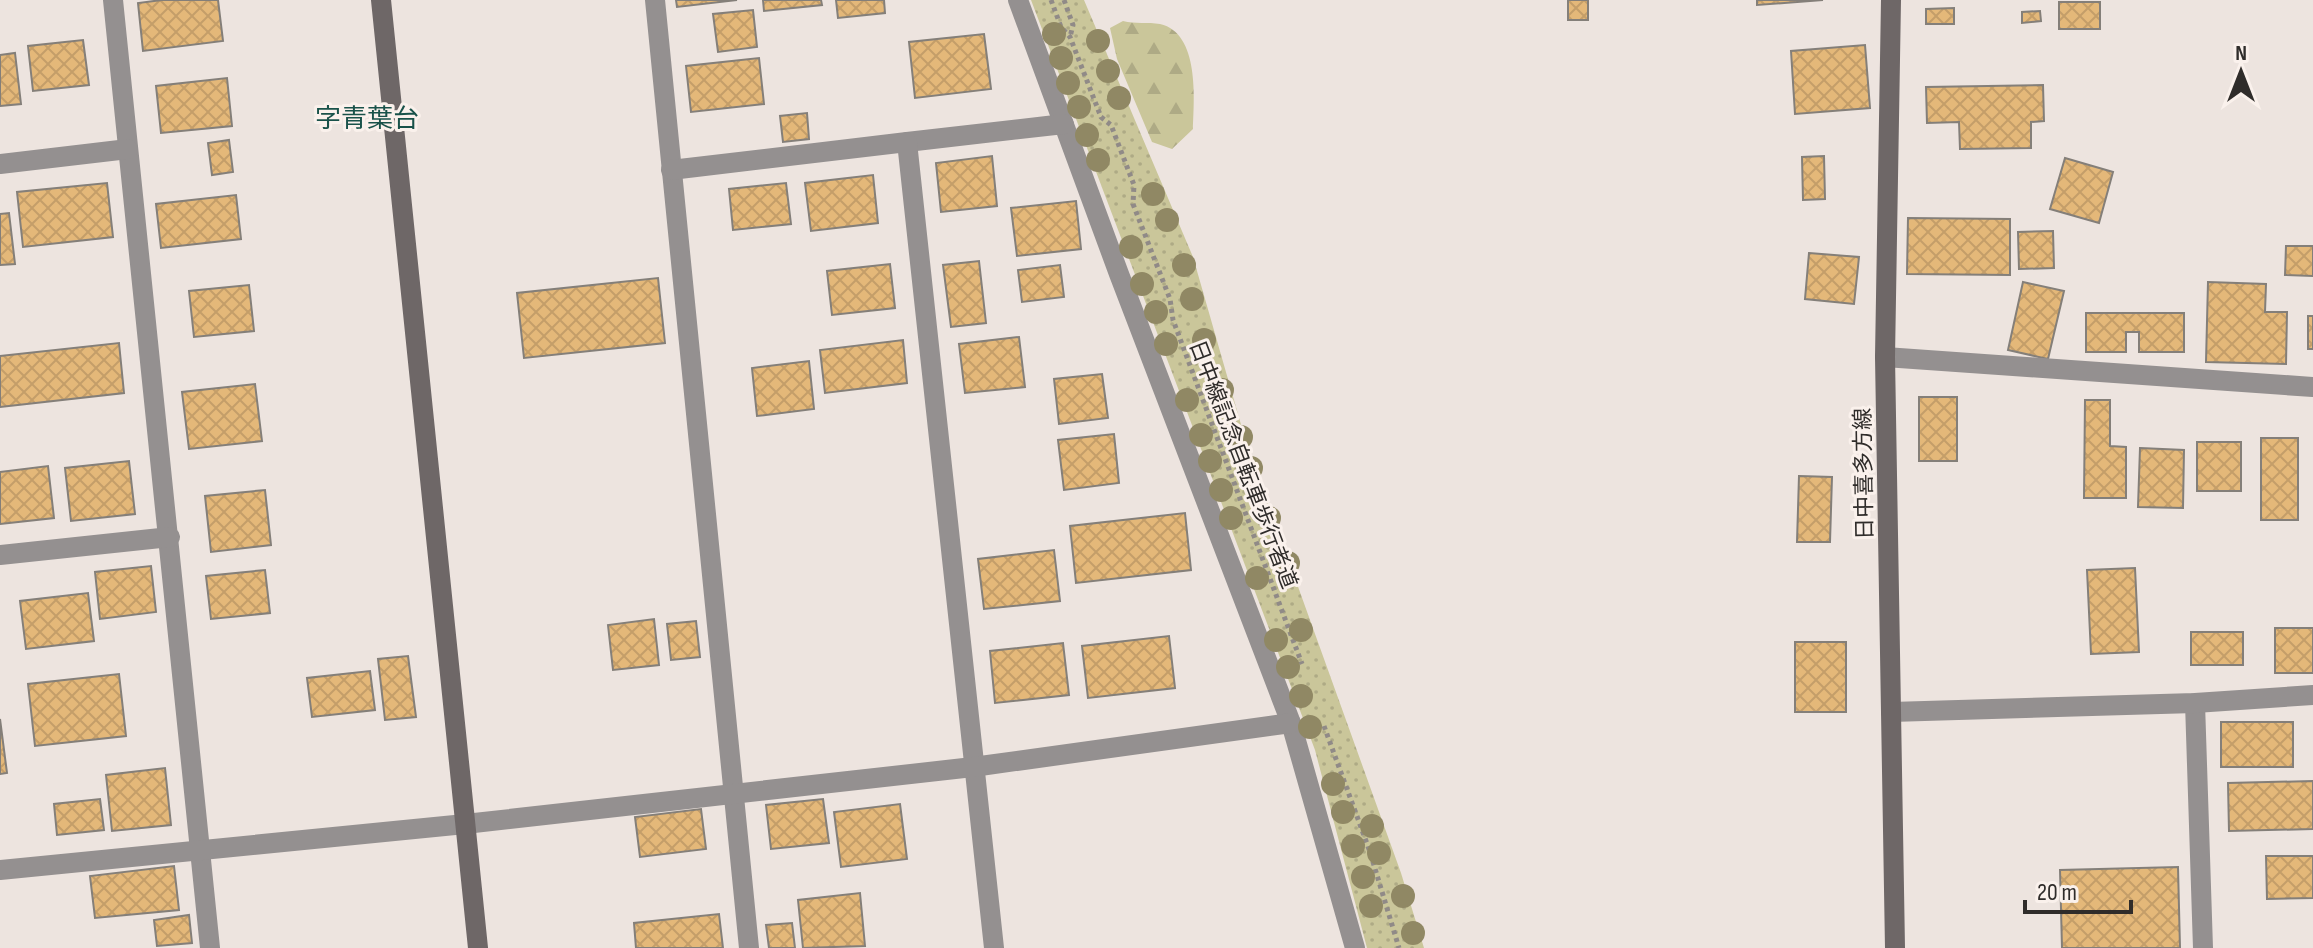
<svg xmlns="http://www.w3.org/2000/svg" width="2313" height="948" font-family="'Sofia Sans Condensed','Noto Sans JP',sans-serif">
<defs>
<pattern id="forest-firs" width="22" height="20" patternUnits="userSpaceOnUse" patternTransform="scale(2)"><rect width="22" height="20" fill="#cac69a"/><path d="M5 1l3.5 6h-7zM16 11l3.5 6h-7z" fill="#aeaa85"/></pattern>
<pattern id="park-dots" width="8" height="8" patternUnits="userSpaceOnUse" patternTransform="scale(2)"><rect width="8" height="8" fill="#cac69a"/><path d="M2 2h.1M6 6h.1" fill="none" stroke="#aeaa85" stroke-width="1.8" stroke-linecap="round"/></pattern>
<pattern id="building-cross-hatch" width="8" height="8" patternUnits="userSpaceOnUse" patternTransform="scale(2)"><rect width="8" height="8" fill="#e4b879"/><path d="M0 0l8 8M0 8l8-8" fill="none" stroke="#c49e69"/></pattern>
</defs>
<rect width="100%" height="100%" fill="#ede4df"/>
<path fill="url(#forest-firs)" d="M1123,21C1135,24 1148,22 1160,24C1200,33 1194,100 1193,129L1172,149L1152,142L1117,59L1110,28Z"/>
<polygon fill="url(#park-dots)" points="1031,0 1084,0 1193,257 1246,442 1401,873 1424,948 1367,948 1315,750"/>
<g fill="url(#building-cross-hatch)" stroke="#847f79" stroke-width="2">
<polygon points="162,0 218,0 223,41 143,51 138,3"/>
<polygon points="676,0 737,0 677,7"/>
<polygon points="763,0 821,0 822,5 764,11"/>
<polygon points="836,0 884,0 885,13 838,18"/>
<rect x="1568" y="0" width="20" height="20"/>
<polygon points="1757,0 1823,0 1757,5"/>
<rect x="2059" y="2" width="41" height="27"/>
<polygon points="1954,8 1954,24 1926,24 1926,9"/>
<polygon points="753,10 757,47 718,52 713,14"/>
<polygon points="2040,11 2041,21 2022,23 2022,12"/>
<polygon points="984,34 991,89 915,98 909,42"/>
<polygon points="83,40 89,85 33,91 28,46"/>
<polygon points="1865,45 1870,108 1795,114 1791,51"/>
<polygon points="15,53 21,104 0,106 0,55"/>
<polygon points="759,58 764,104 691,112 686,66"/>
<polygon points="227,78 232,126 161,133 156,86"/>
<polygon points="2043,85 2044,121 2031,122 2031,148 1960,149 1959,122 1927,123 1926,87"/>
<polygon points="807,113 809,139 783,142 780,116"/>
<polygon points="229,140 233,172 212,175 208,143"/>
<polygon points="992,156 997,206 941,212 936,163"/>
<polygon points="1824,156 1825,199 1803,200 1802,157"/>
<polygon points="2065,158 2113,172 2099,223 2050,209"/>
<polygon points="873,175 878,223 811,231 805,183"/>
<polygon points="107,183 113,237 23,247 17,192"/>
<polygon points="786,183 791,224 733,230 729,189"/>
<polygon points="236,195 241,239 161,248 156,204"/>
<polygon points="1076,201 1081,249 1017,256 1011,208"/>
<polygon points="9,213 15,264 0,265 0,214"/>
<polygon points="1908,218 2010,219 2010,275 1907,274"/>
<polygon points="2053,231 2054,268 2019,269 2018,232"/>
<polygon points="2286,246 2313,246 2313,276 2285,275"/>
<polygon points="1809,253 1859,257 1854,304 1805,299"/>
<polygon points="979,261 986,323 951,327 943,265"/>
<polygon points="890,264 895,308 832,315 827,271"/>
<polygon points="1060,265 1064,297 1022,302 1018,270"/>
<polygon points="658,278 665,343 524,358 517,293"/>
<polygon points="2023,282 2064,291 2048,359 2008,350"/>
<polygon points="2208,282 2266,284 2265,312 2287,312 2286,364 2206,362"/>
<polygon points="249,285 254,331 194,337 189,291"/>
<polygon points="2086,313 2184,313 2184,352 2139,352 2139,332 2126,332 2126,352 2086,352"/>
<rect x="2308" y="316" width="5" height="33"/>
<polygon points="1019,337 1025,387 965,393 959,344"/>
<polygon points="903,340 907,383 825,393 820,350"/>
<polygon points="119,343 124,393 0,407 0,356"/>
<polygon points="809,361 814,409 757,416 752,368"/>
<polygon points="1102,374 1108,418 1059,424 1054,379"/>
<polygon points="255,384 262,441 189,449 182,392"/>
<rect x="1919" y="397" width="38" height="64"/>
<polygon points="2085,400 2110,400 2110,446 2126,447 2126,498 2084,498"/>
<polygon points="1114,434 1119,483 1064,490 1058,440"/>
<rect x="2261" y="438" width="37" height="82"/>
<rect x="2197" y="442" width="44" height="49"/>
<polygon points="2140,448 2184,450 2183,508 2138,507"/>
<polygon points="129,461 135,514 71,521 65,468"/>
<polygon points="48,466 54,518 0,524 0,472"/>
<polygon points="1799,476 1832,477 1830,542 1797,542"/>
<polygon points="265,490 271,545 211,552 205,496"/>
<polygon points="1185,513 1191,570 1076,583 1070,526"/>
<polygon points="1054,550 1060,601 984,609 978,559"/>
<polygon points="151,566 156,612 100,619 95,572"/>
<polygon points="2135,568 2139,652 2091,654 2087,570"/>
<polygon points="265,570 270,613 211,619 206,576"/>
<polygon points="88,593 94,641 26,649 20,601"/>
<polygon points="654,619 659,665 613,670 608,625"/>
<polygon points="696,621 700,657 671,660 667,624"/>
<rect x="2275" y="628" width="38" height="45"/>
<rect x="2191" y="632" width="52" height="33"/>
<polygon points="1169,636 1175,688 1088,698 1082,646"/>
<rect x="1795" y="642" width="51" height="70"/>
<polygon points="1063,643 1069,695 995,703 990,651"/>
<polygon points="408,656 416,717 385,720 378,659"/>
<polygon points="370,671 375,710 312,717 307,678"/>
<polygon points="119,674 126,736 35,746 28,684"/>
<polygon points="0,719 7,773 0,774"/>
<rect x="2221" y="722" width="72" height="45"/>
<polygon points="165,768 171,825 112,831 106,775"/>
<polygon points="2313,781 2313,829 2229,831 2228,783"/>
<polygon points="100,799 104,830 57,835 54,804"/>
<polygon points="823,799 829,843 771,849 766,805"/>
<polygon points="900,804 907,859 841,867 834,812"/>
<polygon points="701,809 706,849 640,857 635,817"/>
<polygon points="2266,856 2313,856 2313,898 2267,899"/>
<polygon points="174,866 179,910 95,918 90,876"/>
<polygon points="2178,867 2180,948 2062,948 2060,870"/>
<polygon points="860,893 865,946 803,948 798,900"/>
<polygon points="719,914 723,948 636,948 634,923"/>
<polygon points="189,915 192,943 157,946 154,920"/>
<polygon points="792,923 795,948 769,948 766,925"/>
</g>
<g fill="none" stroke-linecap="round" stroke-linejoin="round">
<g stroke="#908a87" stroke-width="5" stroke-dasharray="4 4" stroke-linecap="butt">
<polyline points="1051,0 1061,27 1070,37 1101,117 1111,125 1134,185 1133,204 1170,299 1173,320 1302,664"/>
<polyline points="1064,0 1073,25 1070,37"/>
<polyline points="1324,726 1370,852 1399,948"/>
</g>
<g stroke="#949090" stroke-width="20">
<polyline points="113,0 210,948"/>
<polyline points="655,0 749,948"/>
<polyline points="1018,0 1119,274 1291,723 1355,948"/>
<polyline points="907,142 1064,124"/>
<polyline points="0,164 128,149"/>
<polyline points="671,170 907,142 994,948"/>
<polyline points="1885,357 2313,387"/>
<polyline points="0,555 170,537"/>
<polyline points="2195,703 2203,948"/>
<polyline points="1891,712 2195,703 2313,695"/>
<polyline points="0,870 465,824 973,767 1291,723"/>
</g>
<g stroke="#6e6767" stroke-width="20">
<polyline points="381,0 478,948"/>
<polyline points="1891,0 1885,357 1895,948"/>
</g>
</g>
<g fill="#908864">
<circle cx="1054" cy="34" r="12"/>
<circle cx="1098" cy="41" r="12"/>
<circle cx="1061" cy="58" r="12"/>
<circle cx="1108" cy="71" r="12"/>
<circle cx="1068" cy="83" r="12"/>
<circle cx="1119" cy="98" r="12"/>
<circle cx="1079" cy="107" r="12"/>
<circle cx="1087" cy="135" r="12"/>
<circle cx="1098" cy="160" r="12"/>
<circle cx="1153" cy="194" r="12"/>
<circle cx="1167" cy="220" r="12"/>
<circle cx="1131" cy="247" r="12"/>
<circle cx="1184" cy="265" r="12"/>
<circle cx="1142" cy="284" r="12"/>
<circle cx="1192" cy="299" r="12"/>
<circle cx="1156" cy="312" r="12"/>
<circle cx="1204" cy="340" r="12"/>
<circle cx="1166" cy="344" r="12"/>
<circle cx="1222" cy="390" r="12"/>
<circle cx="1187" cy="400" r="12"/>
<circle cx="1201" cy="435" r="12"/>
<circle cx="1241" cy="437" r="12"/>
<circle cx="1210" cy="461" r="12"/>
<circle cx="1251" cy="468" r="12"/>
<circle cx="1221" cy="490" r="12"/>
<circle cx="1231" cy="518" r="12"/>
<circle cx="1269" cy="518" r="12"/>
<circle cx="1288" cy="563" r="12"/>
<circle cx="1257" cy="578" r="12"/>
<circle cx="1301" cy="630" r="12"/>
<circle cx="1276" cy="640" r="12"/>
<circle cx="1288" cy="667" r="12"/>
<circle cx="1301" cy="696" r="12"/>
<circle cx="1310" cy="727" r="12"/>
<circle cx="1333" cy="784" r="12"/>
<circle cx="1343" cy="812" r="12"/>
<circle cx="1372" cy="826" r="12"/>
<circle cx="1353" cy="846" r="12"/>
<circle cx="1379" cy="853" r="12"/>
<circle cx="1363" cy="877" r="12"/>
<circle cx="1403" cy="896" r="12"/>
<circle cx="1371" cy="906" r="12"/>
<circle cx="1413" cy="933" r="12"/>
</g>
<g text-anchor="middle" stroke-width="6" stroke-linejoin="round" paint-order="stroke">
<g font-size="22" fill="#2f2c2a" stroke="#faf1ec">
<text transform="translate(1244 464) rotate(69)" y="8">日中線記念自転車歩行者道</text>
<text transform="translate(1863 474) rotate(-91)" y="8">日中喜多方線</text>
</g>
<g font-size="26" fill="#19524a" stroke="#faf1ec">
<text x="367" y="127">字青葉台</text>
</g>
</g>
<g transform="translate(2241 72)" stroke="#faf1ec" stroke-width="6" paint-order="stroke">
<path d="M0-6L14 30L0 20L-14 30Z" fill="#2f2c2a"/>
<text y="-12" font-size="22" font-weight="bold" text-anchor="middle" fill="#2f2c2a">N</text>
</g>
<path d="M2025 900v12h106v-12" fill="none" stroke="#2f2c2a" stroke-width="4"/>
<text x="2037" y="900" font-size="24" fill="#2f2c2a" stroke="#faf1ec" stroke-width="6" paint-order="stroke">20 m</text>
</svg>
